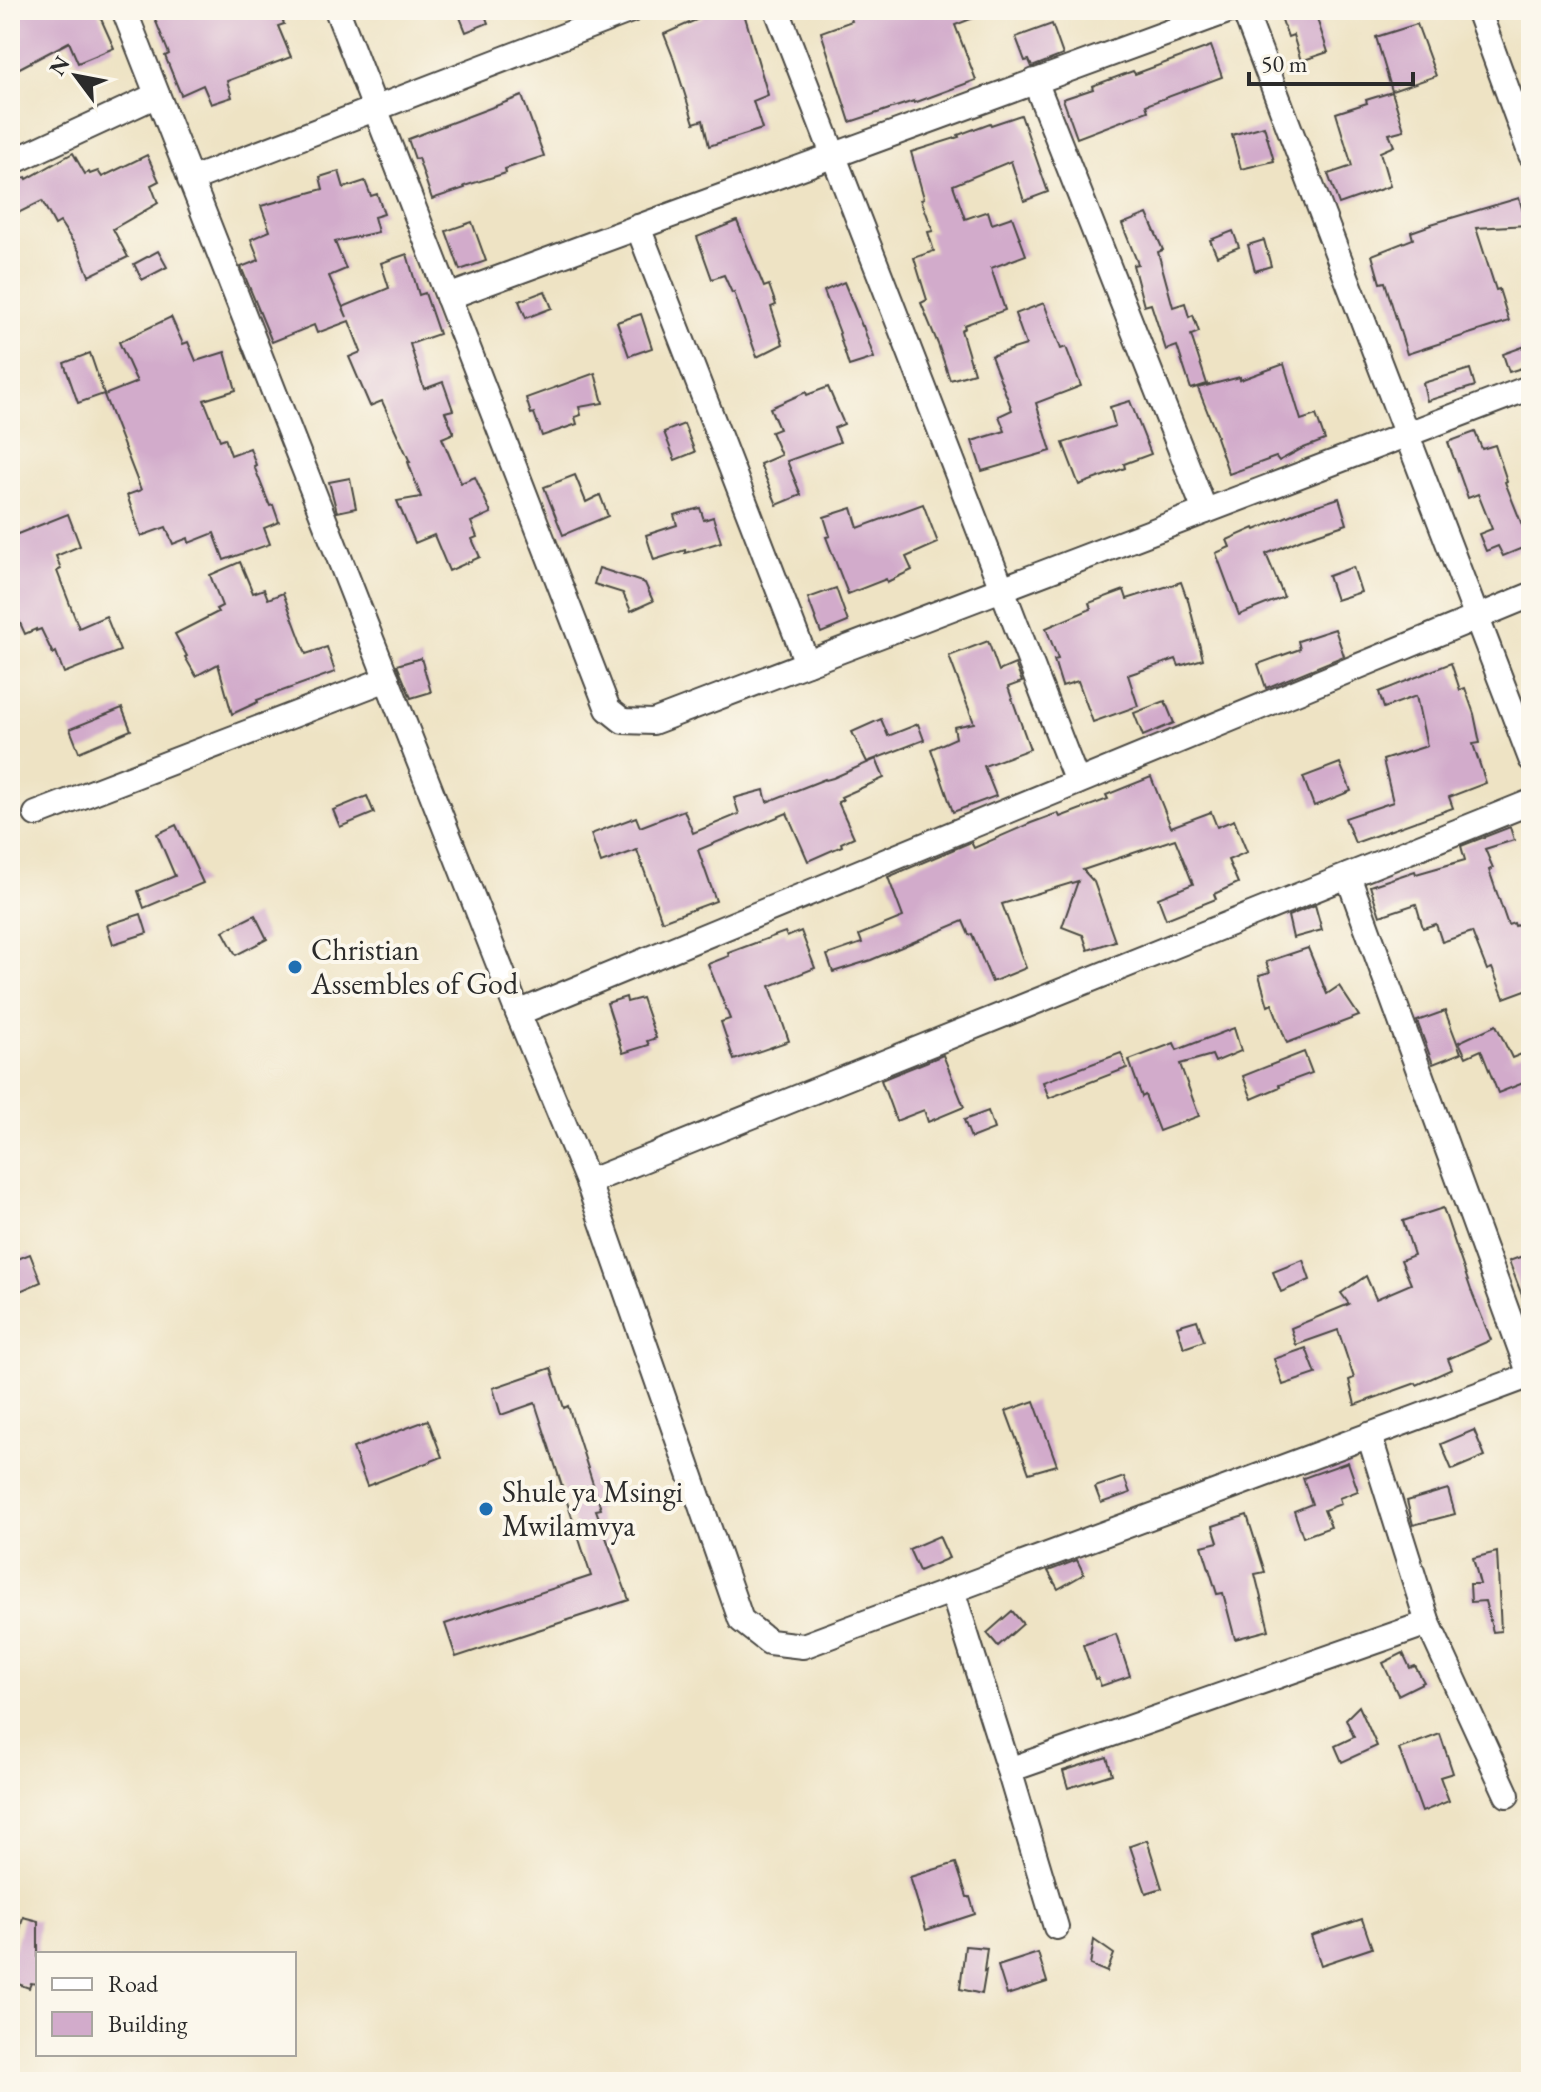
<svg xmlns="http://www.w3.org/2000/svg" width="1541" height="2092" font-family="'EB Garamond',serif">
<rect width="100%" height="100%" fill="#fbf7ec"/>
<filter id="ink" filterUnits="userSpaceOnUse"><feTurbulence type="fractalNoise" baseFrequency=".0125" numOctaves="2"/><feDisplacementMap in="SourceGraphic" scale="16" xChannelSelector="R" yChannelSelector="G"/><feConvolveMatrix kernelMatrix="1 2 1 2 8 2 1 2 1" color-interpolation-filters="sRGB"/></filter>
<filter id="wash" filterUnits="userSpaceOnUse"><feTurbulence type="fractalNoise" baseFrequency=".006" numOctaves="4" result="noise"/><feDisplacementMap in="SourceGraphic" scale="32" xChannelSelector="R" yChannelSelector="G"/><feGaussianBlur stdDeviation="1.8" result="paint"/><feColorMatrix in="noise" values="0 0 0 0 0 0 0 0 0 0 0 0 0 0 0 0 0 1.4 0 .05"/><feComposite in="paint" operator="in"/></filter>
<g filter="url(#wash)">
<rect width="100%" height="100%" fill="#eee3c4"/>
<g id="blocks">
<g fill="#d2abcb">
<polygon points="29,10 97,10 114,48 78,63 69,42 10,73 10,19"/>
<polygon points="178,10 279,10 284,24 278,26 291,57 227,81 232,97 211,104 203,85 181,95 165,56 169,54 155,19"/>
<polygon points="457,10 483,10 488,23 466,32"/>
<polygon points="719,10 743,10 768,95 753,101 762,129 709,146 703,120 694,123 673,57 664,34 703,17 702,15"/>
<polygon points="847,10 989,10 989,12 955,25 976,80 914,103 914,101 850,122 821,32 852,21"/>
<polygon points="1304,10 1314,10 1328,52 1301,61 1293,35 1288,37 1281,17"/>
<polygon points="1052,24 1063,55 1032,67 1029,60 1025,61 1016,37"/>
<polygon points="1417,24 1436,76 1392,91 1376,37"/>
<polygon points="1211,46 1222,77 1146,105 1148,111 1077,138 1063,99 1093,89 1092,86 1133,71 1135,74"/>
<polygon points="1392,92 1404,130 1389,134 1394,146 1380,152 1390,186 1339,204 1328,174 1352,166 1336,113 1367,103 1366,100"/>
<polygon points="522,96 544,156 505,169 506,173 464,186 465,188 432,199 418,158 415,159 408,139"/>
<polygon points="1021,115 1048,192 1024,201 1011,161 953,185 965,219 988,211 992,224 1012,217 1026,255 991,268 1005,310 964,325 965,328 961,330 974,373 950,380 938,344 921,303 927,300 914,258 934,251 928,232 933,231 921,199 924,198 911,152 959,137 958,135 990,123 991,125"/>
<polygon points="1264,126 1274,161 1241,169 1232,135"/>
<polygon points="73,153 85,174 89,172 90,174 98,171 102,177 147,155 159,181 151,185 158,203 113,229 128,257 89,276 79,251 60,222 55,225 42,201 10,217 10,185 26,177 27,179"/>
<polygon points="339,171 344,188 365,181 371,196 377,194 384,214 374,217 378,232 335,242 346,269 329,276 347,317 343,307 389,288 381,263 407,254 419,295 425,293 439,334 410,344 424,389 443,382 453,410 445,412 454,433 442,438 461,483 475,477 491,513 471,522 477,537 472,539 480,557 449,571 434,535 415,543 397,501 421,497 408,462 410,462 382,401 370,406 349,357 361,352 349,321 317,333 314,325 272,342 241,267 259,260 251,239 270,231 261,206 323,189 320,177"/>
<polygon points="1519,198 1527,225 1476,228 1496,290 1499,289 1509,321 1407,354 1385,282 1380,283 1372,255 1413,239 1411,232 1431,225 1431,224"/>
<polygon points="1147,214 1163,250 1158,252 1173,307 1185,303 1189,317 1193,315 1199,332 1191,335 1207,384 1191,389 1177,346 1166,350 1151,304 1144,306 1133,265 1138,264 1122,224"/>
<polygon points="737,221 764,287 769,285 776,305 771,307 783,344 757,357 734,292 732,293 724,275 712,279 697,237"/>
<polygon points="472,222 486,261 460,270 446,231"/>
<polygon points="1233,231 1239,247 1217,256 1210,240"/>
<polygon points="1264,240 1271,266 1255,271 1248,245"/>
<polygon points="158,251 167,267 142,280 134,264"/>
<polygon points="844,282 862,326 863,326 874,358 849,366 839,334 840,333 824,291"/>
<polygon points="545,291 552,308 526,318 519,301"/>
<polygon points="1044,303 1061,349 1066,347 1081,386 1036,403 1051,451 982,471 972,441 1005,431 999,416 1012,410 991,356 1026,345 1015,314"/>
<polygon points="641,314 652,348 629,356 617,322"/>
<polygon points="171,317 183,344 188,342 196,361 225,352 236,390 204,400 220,440 225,438 231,455 250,448 256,465 254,466 270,506 273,505 279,522 264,528 270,544 224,560 214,533 189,543 188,538 173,544 166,527 141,536 127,495 141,490 104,395 137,382 119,342"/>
<polygon points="1531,344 1531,365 1509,372 1503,354"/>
<polygon points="90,353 104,394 78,403 64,363"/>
<polygon points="1284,364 1301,420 1316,415 1325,440 1301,449 1279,461 1276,457 1229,474 1216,437 1217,436 1198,388 1240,377 1240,380"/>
<polygon points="1470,369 1475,386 1427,401 1423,383"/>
<polygon points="595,373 603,403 579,407 581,415 575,417 577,424 542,436 534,413 531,414 526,398"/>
<polygon points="828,387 844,424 834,428 840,442 787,461 801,495 777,505 760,464 781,455 771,432 779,429 770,408 806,392 807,395"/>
<polygon points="1130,401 1151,454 1124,464 1125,468 1079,485 1063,443 1115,426 1110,407"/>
<polygon points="684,424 695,452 675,460 664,432"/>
<polygon points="1475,432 1482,449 1495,445 1507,481 1505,482 1530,545 1503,556 1498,546 1486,551 1479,534 1492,529 1478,494 1468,498 1448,442"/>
<polygon points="575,475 586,502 600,495 608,516 563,535 544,487"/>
<polygon points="350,478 356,508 337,512 329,482"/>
<polygon points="1339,498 1347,524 1304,538 1266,554 1284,597 1239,615 1216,553 1230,547 1227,540 1254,528 1255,530 1302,510"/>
<polygon points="923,504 938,543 906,557 912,570 887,582 886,579 848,594 826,537 830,536 824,517 852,508 858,528"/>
<polygon points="700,508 704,520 713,517 721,542 685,553 685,550 654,560 646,535 677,525 674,515"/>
<polygon points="68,514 80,546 56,556 61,569 57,571 79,628 106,616 120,651 64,673 56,652 53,654 41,629 36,631 36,629 25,634 10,601 10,537"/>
<polygon points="240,562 253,593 264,589 268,599 283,593 306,654 327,647 335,672 257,700 258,702 232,714 218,664 196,676 185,657 187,656 175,634 218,612 216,609 222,606 210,575"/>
<polygon points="1353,567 1361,592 1336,600 1328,576"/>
<polygon points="599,568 645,583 653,601 631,611 623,593 594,584"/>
<polygon points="1181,582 1186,596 1187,596 1203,659 1179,666 1176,659 1128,675 1138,706 1093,722 1078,681 1062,686 1054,660 1058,659 1046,628 1091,609 1089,603 1124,590 1127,599"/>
<polygon points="836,588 848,622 821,633 808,598"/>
<polygon points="1335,629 1344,656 1266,688 1258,664 1300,649 1298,641"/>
<polygon points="988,641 999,671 1015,664 1022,682 1008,687 1030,749 984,766 996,796 953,812 931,749 956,738 954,727 974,723 949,656"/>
<polygon points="421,658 431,692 411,698 397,665"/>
<polygon points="1451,663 1460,690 1465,688 1474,714 1480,743 1473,744 1486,783 1449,797 1453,808 1355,843 1345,818 1393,802 1383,760 1427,746 1416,696 1384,708 1379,692"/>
<polygon points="1165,701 1174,723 1143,736 1134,713"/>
<polygon points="122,708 131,730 79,752 70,729"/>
<polygon points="881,719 888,736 918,724 924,740 867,762 852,732"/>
<polygon points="876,759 884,778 841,797 843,800 838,802 854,837 841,843 842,846 808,861 787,813 698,850 716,901 662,921 637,850 601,863 591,834 636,817 640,827 684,810 693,833 739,814 734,798 764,790 767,802 825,779 826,780 833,778"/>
<polygon points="1340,763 1351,791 1314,806 1303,777"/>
<polygon points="1151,777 1171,827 1211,812 1217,827 1234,820 1247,852 1228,860 1238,883 1214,894 1216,899 1166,919 1158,898 1193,884 1175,839 1083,870 1094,882 1115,941 1088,950 1083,935 1062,927 1078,881 1002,904 1026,968 992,982 972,934 969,935 963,921 871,960 833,972 827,955 862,943 859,935 903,917 888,877 971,842 974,848 1031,823 1058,813 1060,817 1108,799 1106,795"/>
<polygon points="367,796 374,813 340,827 333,810"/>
<polygon points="176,825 203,883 144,908 138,891 175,876 157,834"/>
<polygon points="1510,827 1514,840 1485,849 1493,868 1489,870 1508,925 1514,923 1515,926 1531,920 1531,988 1504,998 1492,968 1487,970 1472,932 1442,942 1436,924 1423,928 1416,904 1380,916 1370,886 1415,871 1416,874 1465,860 1461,846"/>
<polygon points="1315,905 1322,930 1293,938 1288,916"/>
<polygon points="141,914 147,933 113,944 107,925"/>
<polygon points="255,915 267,939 236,955 223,931"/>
<polygon points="801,931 815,968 770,986 789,1041 734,1060 721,1022 730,1019 708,964 729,956 728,953 785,932 787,937"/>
<polygon points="1308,948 1327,994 1339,986 1359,1016 1287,1043 1272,1004 1268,1006 1259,975 1270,972 1266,962"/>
<polygon points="626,997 627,1002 642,998 656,1038 647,1041 649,1045 623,1053 607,1003"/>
<polygon points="1445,1011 1461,1053 1433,1064 1417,1021"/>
<polygon points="1496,1025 1512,1058 1524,1053 1531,1072 1531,1080 1498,1093 1481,1050 1466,1057 1459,1042"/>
<polygon points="1234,1028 1241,1051 1215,1062 1212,1055 1180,1064 1199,1116 1159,1131 1145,1095 1142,1097 1129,1060 1174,1043 1177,1050"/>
<polygon points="1304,1052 1312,1073 1279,1085 1280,1087 1252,1099 1243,1076"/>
<polygon points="1121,1053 1127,1068 1049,1098 1043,1082"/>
<polygon points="943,1055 964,1107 928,1122 924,1110 896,1121 881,1080"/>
<polygon points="988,1111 994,1129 971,1138 964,1120"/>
<polygon points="1443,1208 1471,1290 1491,1340 1448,1359 1452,1369 1417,1385 1416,1383 1355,1405 1349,1380 1354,1378 1338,1330 1296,1345 1291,1328 1349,1304 1341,1293 1366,1276 1376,1299 1411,1284 1401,1260 1414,1255 1403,1221"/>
<polygon points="1531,1253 1531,1314 1529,1314 1509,1261"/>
<polygon points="30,1254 41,1282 20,1291 10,1262"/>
<polygon points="1303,1260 1310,1280 1281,1292 1273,1272"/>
<polygon points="1197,1320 1204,1341 1184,1348 1177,1326"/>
<polygon points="1306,1348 1316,1374 1283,1385 1274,1359"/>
<polygon points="551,1368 564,1408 568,1406 601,1509 596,1510 629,1600 456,1657 445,1624 591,1576 535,1403 501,1415 493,1388"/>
<polygon points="1034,1401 1057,1465 1029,1473 1006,1411"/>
<polygon points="428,1420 442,1457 367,1486 353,1448"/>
<polygon points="1474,1430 1485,1456 1452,1470 1441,1444"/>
<polygon points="1348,1462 1358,1491 1339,1498 1341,1504 1324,1510 1331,1527 1303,1537 1294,1511 1312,1504 1303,1478"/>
<polygon points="1124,1477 1130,1493 1101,1503 1095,1487"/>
<polygon points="1448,1489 1455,1514 1413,1525 1407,1501"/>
<polygon points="1247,1515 1265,1572 1255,1574 1269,1630 1235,1639 1223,1593 1217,1594 1202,1546 1218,1542 1213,1526"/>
<polygon points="939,1536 949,1558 919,1571 909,1549"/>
<polygon points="1497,1552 1501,1631 1493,1632 1485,1601 1471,1602 1470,1584 1480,1584 1473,1558"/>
<polygon points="1077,1560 1084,1574 1058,1589 1048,1571"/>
<polygon points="1012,1611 1023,1624 998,1646 987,1633"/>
<polygon points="1116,1634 1130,1676 1101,1686 1098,1678 1095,1679 1083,1645"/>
<polygon points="1403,1653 1410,1668 1415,1666 1424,1682 1398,1695 1383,1663"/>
<polygon points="1359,1706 1377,1746 1342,1762 1335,1746 1354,1737 1346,1719"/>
<polygon points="1440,1734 1453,1773 1440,1777 1449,1801 1422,1812 1399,1749"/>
<polygon points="1107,1757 1112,1774 1068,1788 1063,1771"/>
<polygon points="1147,1840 1162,1888 1146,1893 1130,1846"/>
<polygon points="956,1863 967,1897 970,1897 975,1914 926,1930 910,1877"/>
<polygon points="23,1917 38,1921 38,1984 31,1983 29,1988 10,1981 10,1947 15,1949"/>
<polygon points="1362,1919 1372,1948 1321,1965 1311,1936"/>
<polygon points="1094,1940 1114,1954 1107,1972 1090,1965"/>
<polygon points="965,1946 987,1948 984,1971 986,1970 982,1994 960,1989"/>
<polygon points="1038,1953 1047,1982 1007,1995 998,1966"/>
</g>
</g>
</g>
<g filter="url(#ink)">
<use href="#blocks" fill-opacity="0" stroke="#484742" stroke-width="2"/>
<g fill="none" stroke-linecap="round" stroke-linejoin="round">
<defs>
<g id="minor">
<polyline points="124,10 518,1013 588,1182 741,1620 769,1642 803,1646 1531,1375"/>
<polyline points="337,10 608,709 623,721 653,722 1531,387"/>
<polyline points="777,10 1077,782"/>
<polyline points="1244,10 1531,759"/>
<polyline points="1478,10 1531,155"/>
<polyline points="1035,81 1205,511"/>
<polyline points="10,163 157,95"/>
<polyline points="190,180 631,10"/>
<polyline points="638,227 807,663"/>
<polyline points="448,297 1230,10"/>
<polyline points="36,814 387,679"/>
<polyline points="1348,876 1530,1375"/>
<polyline points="518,1013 1531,595"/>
<polyline points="588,1182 1531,802"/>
<polyline points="952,1590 1009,1770 1428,1623 1369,1435"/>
<polyline points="1428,1623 1507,1795"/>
<polyline points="1009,1770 1056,1927"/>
</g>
</defs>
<use href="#minor" stroke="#484742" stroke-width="28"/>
<use href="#minor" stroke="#fff" stroke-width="24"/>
</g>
</g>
<g fill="#1f6fb2" stroke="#fbf7ec" stroke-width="3">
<circle cx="295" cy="967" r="8"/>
<circle cx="486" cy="1509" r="8"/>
</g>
<g text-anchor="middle" stroke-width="8" stroke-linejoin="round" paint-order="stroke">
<g font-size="30" fill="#2b2b2b" stroke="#fbf7ec" text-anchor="start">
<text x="311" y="960">Christian<tspan x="311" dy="34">Assembles of God</tspan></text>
<text x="502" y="1502">Shule ya Msingi<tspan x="502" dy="34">Mwilamvya</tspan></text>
</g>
</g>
<rect width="1541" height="2092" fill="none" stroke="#fbf7ec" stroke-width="40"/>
<rect x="36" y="1952" width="260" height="104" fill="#fbf7ec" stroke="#a8a59f" stroke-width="2"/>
<rect x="52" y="1978" width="40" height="12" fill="#ffffff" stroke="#a8a59f" stroke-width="2"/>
<text x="108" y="1992" font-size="24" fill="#2b2b2b">Road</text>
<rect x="52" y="2012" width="40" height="24" fill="#d2abcb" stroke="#a8a59f" stroke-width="2"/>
<text x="108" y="2032" font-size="24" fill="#2b2b2b">Building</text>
<g transform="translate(76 76) rotate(302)" stroke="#fbf7ec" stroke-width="6" paint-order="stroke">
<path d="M0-6L14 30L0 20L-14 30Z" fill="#2b2b2b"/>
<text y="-12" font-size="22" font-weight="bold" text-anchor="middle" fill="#2b2b2b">N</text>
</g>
<path d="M1249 72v12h164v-12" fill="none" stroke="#2b2b2b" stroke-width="4"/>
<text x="1261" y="72" font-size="24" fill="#2b2b2b" stroke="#fbf7ec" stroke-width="6" paint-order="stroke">50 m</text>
</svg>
